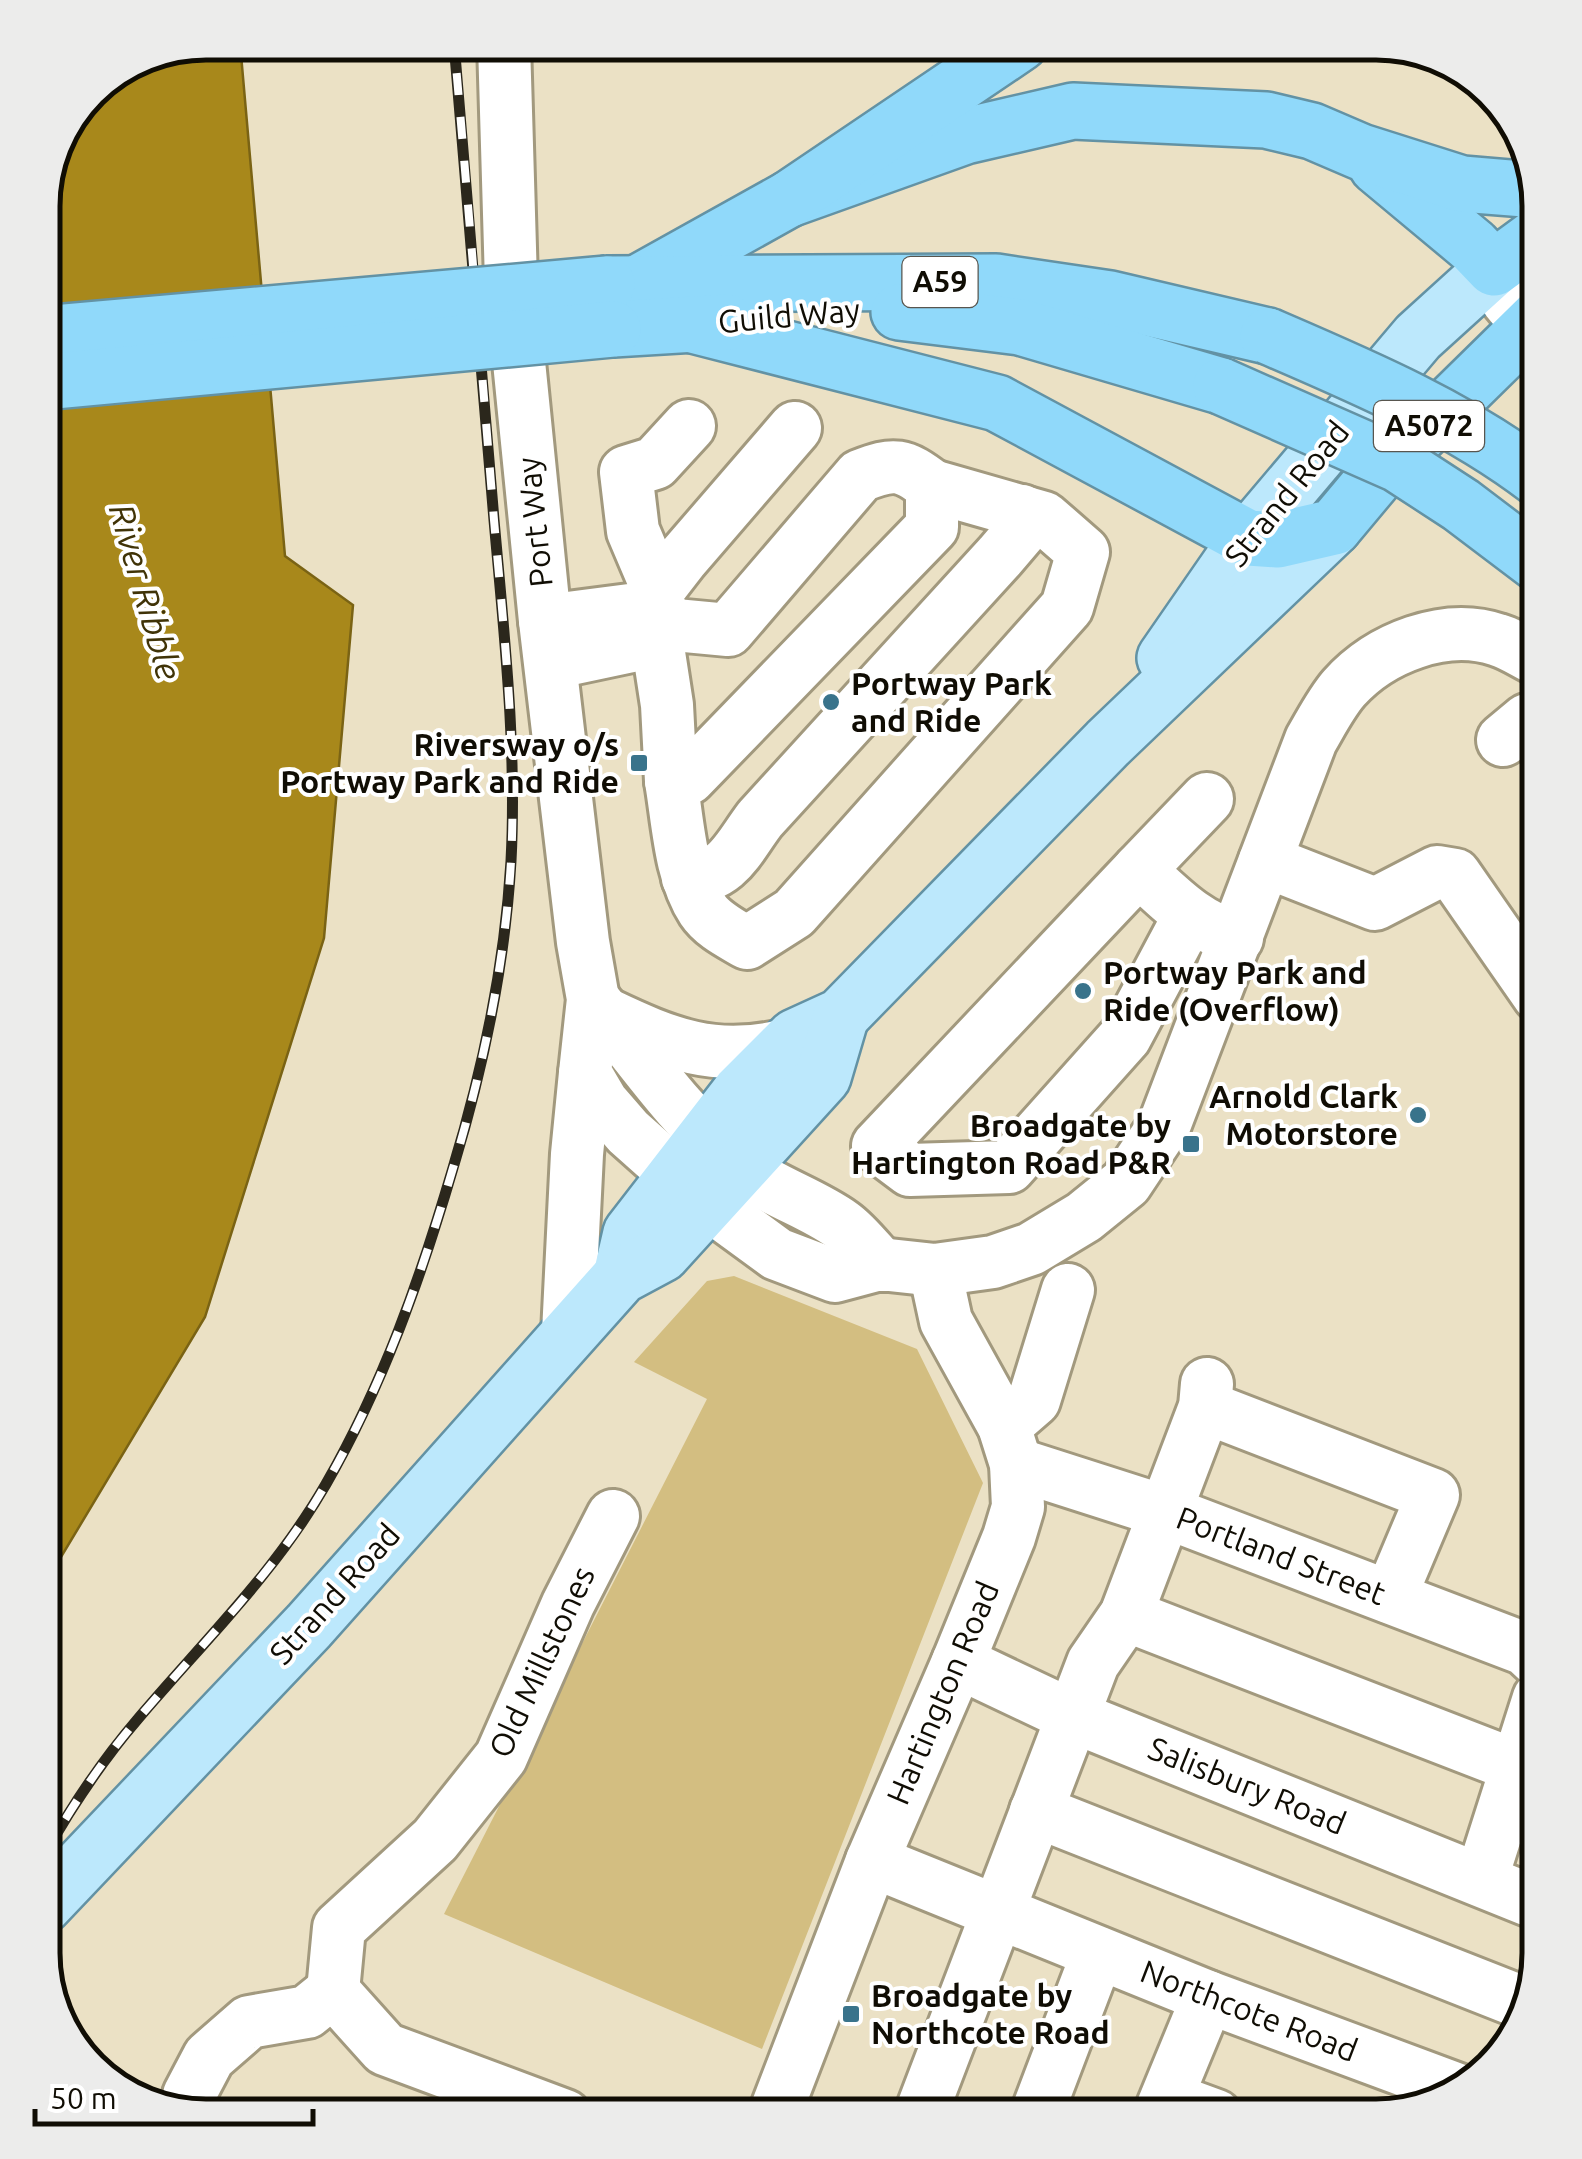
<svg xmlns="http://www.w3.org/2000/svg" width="1582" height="2159" font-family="Ubuntu,sans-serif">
<rect width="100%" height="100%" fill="#ebe1c5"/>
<polygon fill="#d3be81" points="734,1276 917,1349 983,1483 762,2049 444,1914 707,1399 634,1362 707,1281"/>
<polygon fill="#a8881b" stroke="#7a6314" stroke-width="2.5" points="206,43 240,43 285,556 353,605 324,938 205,1317 55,1567 43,1579 43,195 98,84"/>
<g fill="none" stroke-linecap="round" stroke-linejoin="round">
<defs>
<g id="minor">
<path d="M504,43L511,282L545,621L583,942L593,999L585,1073L602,1102L628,1132L710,1205L777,1254L835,1276L880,1264L935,1270L993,1262L1031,1249L1084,1217L1126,1183L1164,1126L1311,740C1321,723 1331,703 1344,688C1380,648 1445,622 1498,640C1512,644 1526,654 1539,660"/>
<polyline points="1494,268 1507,300 1539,339"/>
<polyline points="658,590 633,531 626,472 655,463 689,426"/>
<polyline points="653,607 658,590 682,559 795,428"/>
<path d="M545,621L653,607L675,625L728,630L860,476C895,462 903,464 932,486V527L689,778L671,781L667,705L659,653L649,647L636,645L551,663"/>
<polyline points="1503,740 1527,720 1539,737"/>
<path d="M671,781C678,822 680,875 703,910C713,925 732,934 747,943L794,913L1067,607L1083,552L1044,518L932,486"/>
<polyline points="1265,861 1375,904 1437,872 1455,875 1539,996"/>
<polyline points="1139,870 1207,799"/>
<path d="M688,878C728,877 738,848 760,819L1000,556L1023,529L1022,511"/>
<path d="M1190,915L1125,1037L1009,1167L910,1170L878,1146L1139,870C1172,900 1193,924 1237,938"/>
<path d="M593,999C640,1057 682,1120 741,1167C772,1192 810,1202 842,1225C856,1235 868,1251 880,1264"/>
<path d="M606,1014C669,1044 715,1063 786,1045"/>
<polyline points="568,1333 577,1154 585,1073"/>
<polyline points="1205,1407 1433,1495 1390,1597"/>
<polyline points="1004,1426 1034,1400 1068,1290"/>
<polyline points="1016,1464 1166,1512 1525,1649 1539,1662"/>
<polyline points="1126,1615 1539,1775"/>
<polyline points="958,1662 1072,1716 1539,1904"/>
<polyline points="1036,1811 1526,2004"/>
<polyline points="872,1861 1208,1997 1461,2091"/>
<polyline points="1481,1880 1539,1698"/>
<polyline points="1167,2098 1216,2116"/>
<polyline points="187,2113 189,2095 209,2057 249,2022 307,2012 333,1991"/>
<polyline points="565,2116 385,2049 333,1991 339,1928 435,1840 501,1757 568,1604 613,1516"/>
<polyline points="774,2116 872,1861 958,1662 1009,1537 1018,1507 1016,1464 1004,1426 946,1321 935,1270"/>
<polyline points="920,2116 1093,1663 1126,1615 1205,1407 1207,1384"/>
<polyline points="1036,2116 1098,1953"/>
<polyline points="1159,2116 1208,1997"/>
</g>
<g id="major">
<polyline points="1165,658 1248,538 1418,337 1494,268"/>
<polyline points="621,1276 631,1233 740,1092 795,1037 841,1016 1108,743 1334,527"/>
<polyline points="43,1906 309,1626 621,1276 662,1254 823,1077 841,1016"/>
</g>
<g id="highway">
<polyline points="1377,166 1473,246 1494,268 1539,235"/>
<polyline points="789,199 965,136 1073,111 1266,120 1312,131 1361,152 1462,184 1535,190"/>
<polyline points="640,282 789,199 1020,43"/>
<polyline points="607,284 996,282 1110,299 1268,336"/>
<polyline points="899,312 1020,327 1221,386"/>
<polyline points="693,325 997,403 1248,538 1278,540 1334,527 1375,478 1539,317"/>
<polyline points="613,329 728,322"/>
</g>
</defs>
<use href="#minor" stroke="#a2997e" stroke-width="58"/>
<use href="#major" stroke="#6392a4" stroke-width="60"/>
<use href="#highway" stroke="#6392a4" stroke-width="60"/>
<use href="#minor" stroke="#fff" stroke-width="52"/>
<use href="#major" stroke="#bce8fc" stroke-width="55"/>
<use href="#highway" stroke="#90d9fa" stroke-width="55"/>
<defs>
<path id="rail" d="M43,1857C70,1809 101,1762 137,1720C202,1643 275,1573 326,1484C383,1385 421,1277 453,1168C483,1069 505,964 511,861C517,748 504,633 494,520C481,361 468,202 454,43"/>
</defs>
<use href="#rail" stroke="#2b271c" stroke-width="11"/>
<use href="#rail" stroke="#fff" stroke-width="8" stroke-dasharray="22" stroke-linecap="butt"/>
<defs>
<g id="highway-bridge">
<polyline points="43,334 607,284"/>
<path d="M1268,336C1361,376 1458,417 1539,479"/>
<polyline points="43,382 613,329"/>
<polyline points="1221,386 1398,464 1461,505 1539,564"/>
</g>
</defs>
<use href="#highway-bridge" stroke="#6392a4" stroke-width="60" stroke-linecap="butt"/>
<use href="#highway-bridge" stroke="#90d9fa" stroke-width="55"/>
</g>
<g fill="#39738b" stroke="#fff" stroke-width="4">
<circle cx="831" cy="702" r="10"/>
<rect x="629" y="753" width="20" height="20" rx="5"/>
<circle cx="1083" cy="991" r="10"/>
<circle cx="1418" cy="1115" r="10"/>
<rect x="1181" y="1134" width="20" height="20" rx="5"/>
<rect x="841" y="2004" width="20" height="20" rx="5"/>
</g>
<g text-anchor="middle" stroke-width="8" stroke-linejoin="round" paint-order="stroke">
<g fill="#fff" stroke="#58564f" stroke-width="2.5">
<rect x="902.5" y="257" width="75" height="50" rx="8"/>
<rect x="1374" y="401" width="110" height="50" rx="8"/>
</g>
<g font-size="30" font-weight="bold" fill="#100d04">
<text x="940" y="292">A59</text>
<text x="1429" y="436">A5072</text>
</g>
<g font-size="32" fill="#100d04" stroke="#fff">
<text transform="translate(789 316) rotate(-5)" y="11">Guild Way</text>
<text transform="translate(1287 494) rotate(-51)" y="11">Strand Road</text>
<text transform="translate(535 522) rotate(-96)" y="11">Port Way</text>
<text transform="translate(1281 1556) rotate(21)" y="11">Portland Street</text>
<text transform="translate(335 1594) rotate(-48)" y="11">Strand Road</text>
<text transform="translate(542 1662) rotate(-65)" y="11">Old Millstones</text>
<text transform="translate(943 1693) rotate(-67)" y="11">Hartington Road</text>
<text transform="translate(1247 1786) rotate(22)" y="11">Salisbury Road</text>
<text transform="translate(1249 2011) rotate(21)" y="11">Northcote Road</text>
</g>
<g font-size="32" font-weight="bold" fill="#100d04" stroke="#fff" text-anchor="start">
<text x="851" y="695">Portway Park<tspan x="851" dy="37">and Ride</tspan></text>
<text x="619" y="756" text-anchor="end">Riversway o/s<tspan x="619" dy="37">Portway Park and Ride</tspan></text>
<text x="1103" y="984">Portway Park and<tspan x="1103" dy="37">Ride (Overflow)</tspan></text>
<text x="1398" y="1108" text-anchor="end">Arnold Clark<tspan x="1398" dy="37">Motorstore</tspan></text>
<text x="1171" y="1137" text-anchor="end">Broadgate by<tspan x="1171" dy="37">Hartington Road P&amp;R</tspan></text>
<text x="871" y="2007">Broadgate by<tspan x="871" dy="37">Northcote Road</tspan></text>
</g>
<g font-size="35" font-style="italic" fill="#403307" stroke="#fff">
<text transform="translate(145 592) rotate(74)" y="12">River Ribble</text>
</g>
</g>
<path d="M0 0H1582V2159H0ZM206 60H1376A146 146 0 0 1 1522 206V1953A146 146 0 0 1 1376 2099H206A146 146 0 0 1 60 1953V206A146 146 0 0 1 206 60Z" fill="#ececeb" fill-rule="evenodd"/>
<path fill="none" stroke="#100d04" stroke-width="5" d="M206 60H1376A146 146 0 0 1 1522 206V1953A146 146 0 0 1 1376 2099H206A146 146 0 0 1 60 1953V206A146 146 0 0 1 206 60Z"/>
<path d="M35 2109v15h278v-15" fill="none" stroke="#100d04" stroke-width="5"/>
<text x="50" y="2109" font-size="30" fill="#100d04" stroke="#ffffff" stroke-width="8" paint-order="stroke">50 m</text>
</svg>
